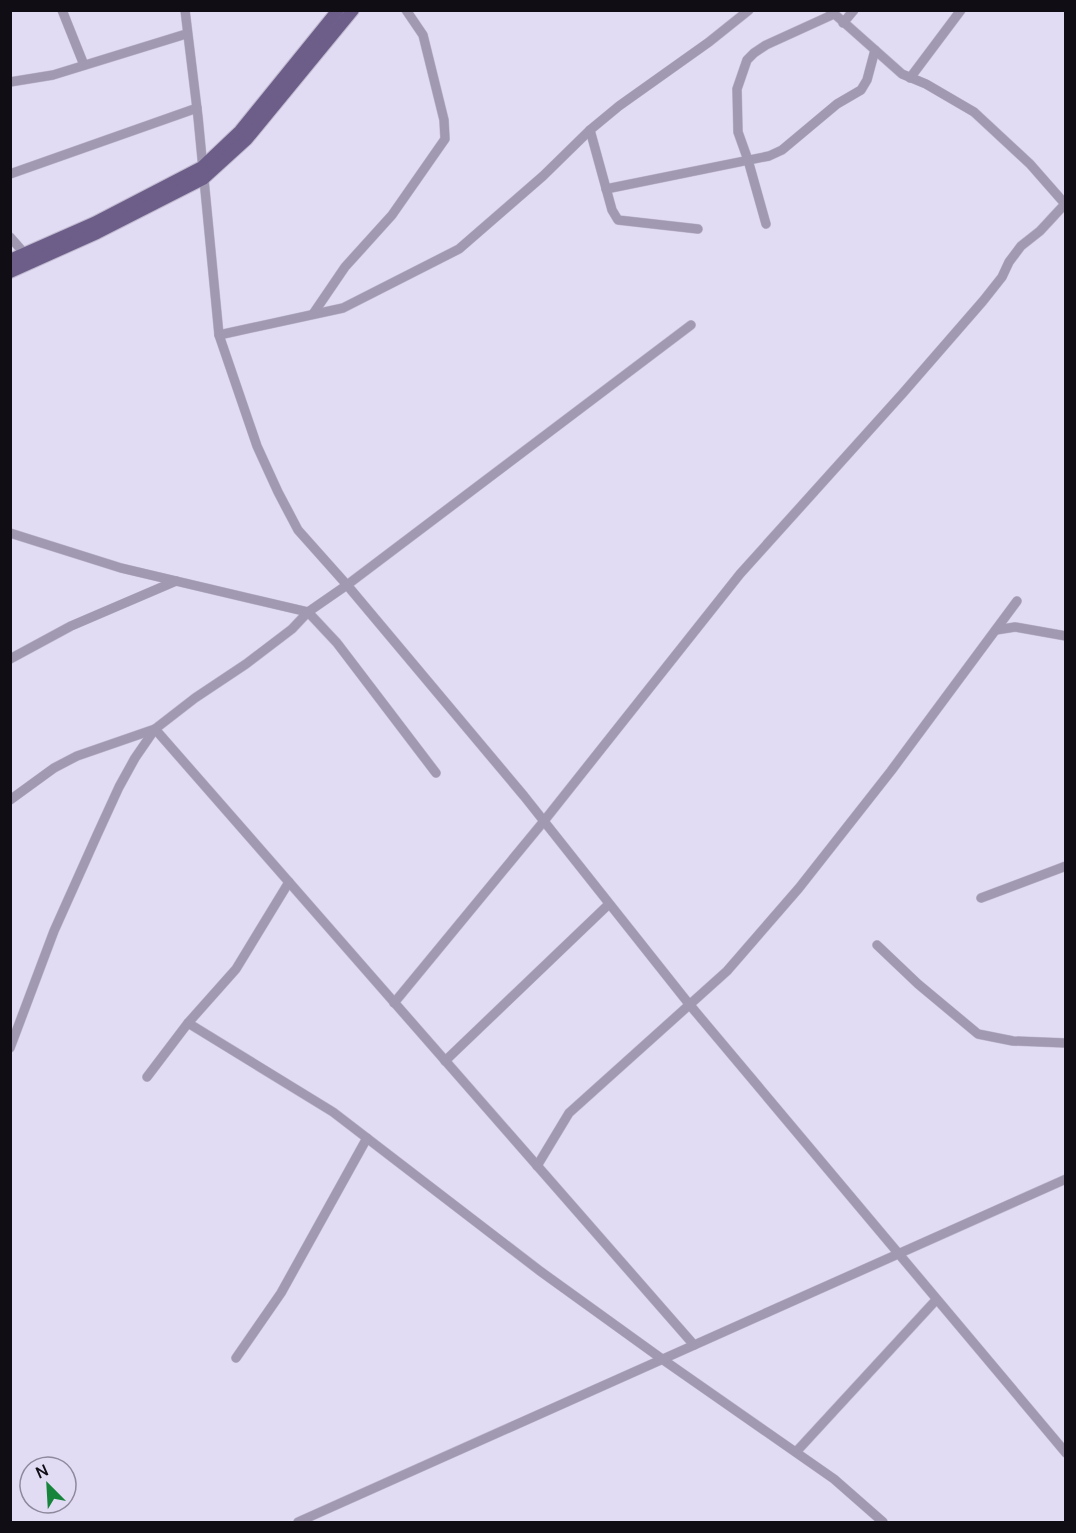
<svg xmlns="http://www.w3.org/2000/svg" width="1076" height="1533" font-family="Manrope,sans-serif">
<rect width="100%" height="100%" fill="#e2dbf4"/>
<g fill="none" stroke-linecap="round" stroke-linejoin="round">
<defs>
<g id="minor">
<polyline points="62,10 84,65"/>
<polyline points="185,10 198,117 219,335 257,446 278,492 298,530 347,585 524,796 689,1004 1066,1453"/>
<polyline points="830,10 902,74 926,84 974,112 1030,164 1066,205"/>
<polyline points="843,23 854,10"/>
<polyline points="910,78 961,10"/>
<polyline points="10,82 53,75 186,34"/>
<polyline points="590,130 612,210 618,220 698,229"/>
<polyline points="10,174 197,108"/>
<polyline points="606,189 769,156 782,150 837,104 861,90 867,80 875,50"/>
<polyline points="766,224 748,160 738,132 737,89 747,60 754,53 766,45 834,14"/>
<polyline points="10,237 25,254"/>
<polyline points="313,314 345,267 392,215 445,139 444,120 423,35 406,10"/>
<polyline points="219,335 343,308 459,249 543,176 590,130 619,106 709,42 749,10"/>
<polyline points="10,533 121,568 308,612 337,643 436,773"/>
<polyline points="996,630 1015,627 1066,636"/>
<polyline points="10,659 71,626 176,581"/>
<polyline points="10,800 54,768 77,756 155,729 694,1345"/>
<polyline points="981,898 1066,866"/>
<polyline points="877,945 918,984 978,1034 1013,1041 1066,1043"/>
<polyline points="394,1003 544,821 740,574 903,393 983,301 1002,277 1009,262 1021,246 1040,231 1065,204"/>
<polyline points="188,1023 333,1112 540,1271 662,1359 834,1479 883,1522"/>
<polyline points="10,1048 54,931 97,835 119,787 135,758 155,729 195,698 246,664 292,629 308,612 347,585 691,325"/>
<polyline points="445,1061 609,904"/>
<polyline points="147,1077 188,1023 236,969 289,882"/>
<polyline points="537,1166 569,1113 727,971 799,888 891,771 1017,601"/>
<polyline points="236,1358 281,1293 367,1138"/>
<polyline points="796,1452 936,1300"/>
<polyline points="298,1522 1066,1179"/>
</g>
<g id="major">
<polyline points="10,260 94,223 202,167 240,131 338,10"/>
<polyline points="10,272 97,233 203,179 247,139 353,10"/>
</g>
</defs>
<use href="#minor" stroke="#c0bad0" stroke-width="10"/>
<use href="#major" stroke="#c0bad0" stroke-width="14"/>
<use href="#minor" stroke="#a099b1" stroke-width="9"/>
<use href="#major" stroke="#6c5e89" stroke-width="12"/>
</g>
<rect width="1076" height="1533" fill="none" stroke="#100d15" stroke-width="24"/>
<g transform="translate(48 1485) rotate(336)"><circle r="28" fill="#e2dbf4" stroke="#8e899b" stroke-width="1.5"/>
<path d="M0-4.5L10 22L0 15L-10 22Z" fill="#16843b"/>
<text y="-9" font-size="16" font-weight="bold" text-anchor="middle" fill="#100d15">N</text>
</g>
</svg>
